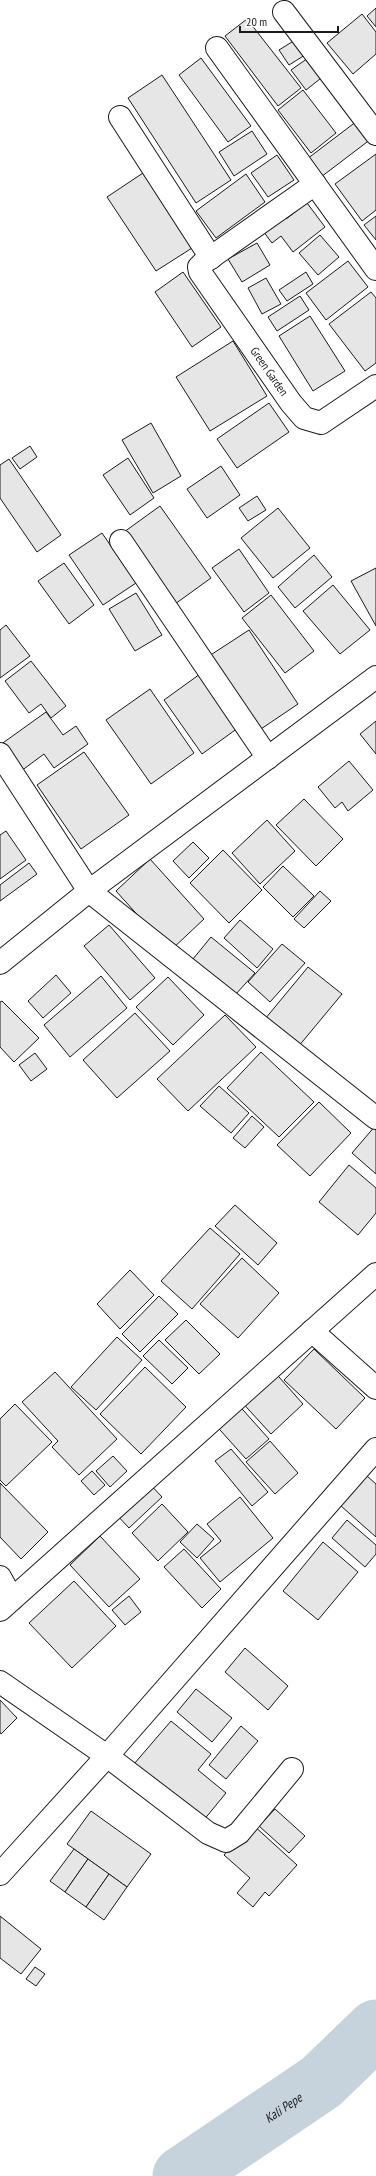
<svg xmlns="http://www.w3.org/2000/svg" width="376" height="2176" font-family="'PT Sans Narrow',sans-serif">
<rect width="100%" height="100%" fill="#fff"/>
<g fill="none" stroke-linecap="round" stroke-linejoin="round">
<path stroke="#c6d2dc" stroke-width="59" id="s1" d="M182,2176L321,2082L376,2029"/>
</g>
<g fill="#e6e6e6" stroke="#1a1a1a">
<polygon points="376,8 376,27 367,16"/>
<polygon points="362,14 376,32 376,54 353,74 327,43"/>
<polygon points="247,19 301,88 278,106 225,36"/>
<polygon points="295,40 305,55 289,65 279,50"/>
<polygon points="311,56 325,75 306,90 291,70"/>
<polygon points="201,58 251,126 228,142 179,75"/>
<polygon points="162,75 231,180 196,203 128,98"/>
<polygon points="303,90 336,133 311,153 278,110"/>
<polygon points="357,121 371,139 321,177 307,159"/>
<polygon points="252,131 267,154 234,176 219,152"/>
<polygon points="376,154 376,210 362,221 335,184"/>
<polygon points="277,155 294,180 268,197 251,173"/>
<polygon points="143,173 192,248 156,271 107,197"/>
<polygon points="246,174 265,202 216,238 196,211"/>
<polygon points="307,203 325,227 293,252 281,236 272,243 263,231 283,216 286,219"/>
<polygon points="376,216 376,240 364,225"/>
<polygon points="320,235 339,257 318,275 299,253"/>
<polygon points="257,243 270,265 242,282 228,259"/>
<polygon points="348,261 368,287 326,320 306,293"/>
<polygon points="183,272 221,327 192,347 155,292"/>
<polygon points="306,272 313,284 287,301 279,290"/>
<polygon points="266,278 281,304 262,314 248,288"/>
<polygon points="371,292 376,298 376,363 365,371 329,324"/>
<polygon points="300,296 309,310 277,331 268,317"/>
<polygon points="310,316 345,371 313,391 279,336"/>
<polygon points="233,341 267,396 210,431 176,377"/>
<polygon points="269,403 289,432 237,468 217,439"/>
<polygon points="151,423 181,476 153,493 122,440"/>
<polygon points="30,446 37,457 20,469 12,458"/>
<polygon points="128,458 154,498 130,515 103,475"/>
<polygon points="9,459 61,535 37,552 0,498 0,465"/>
<polygon points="221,466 240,495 207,518 187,489"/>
<polygon points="257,496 266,510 248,521 239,508"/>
<polygon points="160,506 211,578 175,604 124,532"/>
<polygon points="278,508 310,548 273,578 241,538"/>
<polygon points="102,533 136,583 103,605 69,555"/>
<polygon points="239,549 269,593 244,612 212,568"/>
<polygon points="314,555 332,577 295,608 278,587"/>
<polygon points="64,563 94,605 69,624 38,581"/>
<polygon points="376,568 376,626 351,581"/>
<polygon points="333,585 370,630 340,654 303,611"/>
<polygon points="136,593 162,635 135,651 109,609"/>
<polygon points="271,595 314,651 285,673 242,618"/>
<polygon points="6,625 30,656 0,678 0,630"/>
<polygon points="249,630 298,704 255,733 206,658"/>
<polygon points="31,661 66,706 51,718 41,704 29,713 5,681"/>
<polygon points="200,674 238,728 202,754 164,700"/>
<polygon points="150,689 194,753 151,784 106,720"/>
<polygon points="46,712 63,735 76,726 88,744 54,768 44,754 17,774 0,745"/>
<polygon points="376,721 376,754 360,734"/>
<polygon points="84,752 129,815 81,849 37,785"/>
<polygon points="349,761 373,790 348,811 342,802 335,808 318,787"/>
<polygon points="304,799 343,839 316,866 276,825"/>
<polygon points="267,820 295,851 260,884 232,853"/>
<polygon points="6,831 26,860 0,879 0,835"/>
<polygon points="193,842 209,858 189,878 173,861"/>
<polygon points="223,850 262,890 229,923 190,883"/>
<polygon points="150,859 204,919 170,951 116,891"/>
<polygon points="29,863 37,874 0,901 0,885"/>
<polygon points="283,866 314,896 293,917 263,887"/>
<polygon points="320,891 331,901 304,928 294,919"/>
<polygon points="240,920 273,949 257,968 224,938"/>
<polygon points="109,925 155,978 130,1000 84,946"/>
<polygon points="211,937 255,973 236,994 193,959"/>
<polygon points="282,944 305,963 270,1002 248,982"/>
<polygon points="308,967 342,994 298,1047 265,1019"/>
<polygon points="56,975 71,993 43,1018 28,1001"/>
<polygon points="101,976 127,1008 70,1057 44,1025"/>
<polygon points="168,977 204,1015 173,1045 136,1007"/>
<polygon points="2,1001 39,1038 14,1062 0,1047 0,1002"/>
<polygon points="135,1013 170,1051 117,1098 83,1060"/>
<polygon points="225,1015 256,1047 188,1111 157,1079"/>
<polygon points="261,1052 314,1102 279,1137 227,1088"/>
<polygon points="35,1053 47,1069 31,1081 19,1065"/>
<polygon points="219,1086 249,1113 231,1133 200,1106"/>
<polygon points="319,1102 351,1133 310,1176 277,1145"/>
<polygon points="252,1116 264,1127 245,1148 233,1138"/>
<polygon points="376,1125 376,1174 352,1153"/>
<polygon points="349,1165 376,1188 376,1213 358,1235 319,1202"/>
<polygon points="235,1205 277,1243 258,1265 215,1226"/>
<polygon points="210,1228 240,1254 192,1309 161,1281"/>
<polygon points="242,1258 279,1293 238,1338 200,1304"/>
<polygon points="130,1270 154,1295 120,1329 97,1304"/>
<polygon points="159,1296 178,1314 140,1352 122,1334"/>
<polygon points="186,1320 220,1354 199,1374 165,1340"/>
<polygon points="117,1337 142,1360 96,1410 71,1387"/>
<polygon points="159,1340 188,1368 172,1384 143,1356"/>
<polygon points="314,1349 365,1398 336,1429 284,1380"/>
<polygon points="145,1367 186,1407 141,1454 100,1414"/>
<polygon points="271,1368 303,1404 271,1434 238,1398"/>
<polygon points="55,1372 117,1439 79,1475 52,1447 58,1441 22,1402"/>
<polygon points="235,1401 269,1439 246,1459 212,1421"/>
<polygon points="15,1404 52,1442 6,1486 0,1480 0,1419"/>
<polygon points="270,1441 298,1473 275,1494 246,1462"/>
<polygon points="231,1449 268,1492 252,1506 215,1461"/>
<polygon points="113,1456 127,1471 110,1487 96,1471"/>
<polygon points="92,1471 105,1485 94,1495 81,1481"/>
<polygon points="367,1476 376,1484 376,1537 341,1506"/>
<polygon points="147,1481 162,1497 129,1528 114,1512"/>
<polygon points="0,1483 48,1532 21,1559 0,1537"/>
<polygon points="240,1497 273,1538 220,1582 200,1558 221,1541 207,1524"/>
<polygon points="162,1504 188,1532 158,1561 132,1533"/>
<polygon points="347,1520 376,1545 376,1554 365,1567 332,1538"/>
<polygon points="197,1524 214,1539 197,1558 180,1542"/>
<polygon points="100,1536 140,1579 109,1607 70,1565"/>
<polygon points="323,1542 358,1572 318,1620 283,1591"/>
<polygon points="184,1549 221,1589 202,1608 164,1567"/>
<polygon points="74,1581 116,1626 72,1668 29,1623"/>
<polygon points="129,1596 141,1612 125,1625 112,1610"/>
<polygon points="245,1648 288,1686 268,1710 225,1672"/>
<polygon points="196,1689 232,1718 212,1742 177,1712"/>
<polygon points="0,1700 17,1718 1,1734 0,1732"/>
<polygon points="171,1721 211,1754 198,1770 226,1793 203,1821 134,1764"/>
<polygon points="241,1726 258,1741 226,1779 209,1765"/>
<polygon points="275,1809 305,1836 289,1853 259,1826"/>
<polygon points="91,1811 151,1854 127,1887 67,1844"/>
<polygon points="252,1824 297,1865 269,1896 265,1892 253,1907 237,1893 250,1878 224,1855"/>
<polygon points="74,1849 88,1859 65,1892 50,1881"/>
<polygon points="88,1859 109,1874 86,1907 65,1892"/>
<polygon points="109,1874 127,1887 104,1920 86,1907"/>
<polygon points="0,1916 41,1949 21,1974 0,1958"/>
<polygon points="35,1967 45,1974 36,1986 26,1979"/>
</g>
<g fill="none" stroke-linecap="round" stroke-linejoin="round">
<defs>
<g id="minor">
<polyline points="284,12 376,134"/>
<polyline points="217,48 376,269"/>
<polyline points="120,117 211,258"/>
<path id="s2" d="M315,184L203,263L199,267L200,272L291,403L304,418L321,423L376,386"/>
<polyline points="121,541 268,758"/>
<polyline points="0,754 89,891 376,1118"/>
<polyline points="0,963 89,891 376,677"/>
<polyline points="312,1331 376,1388"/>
<polyline points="0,1577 12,1599"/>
<polyline points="0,1610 376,1274"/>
<polyline points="0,1682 107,1756 208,1833 226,1841 239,1833 292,1769"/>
<polyline points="0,1874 107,1756 376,1449"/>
</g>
</defs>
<use href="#minor" stroke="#1a1a1a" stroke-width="24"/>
<use href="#minor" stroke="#fff" stroke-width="22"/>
</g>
<g text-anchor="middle" stroke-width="3" stroke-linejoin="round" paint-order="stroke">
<g font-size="12" fill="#1a1a1a" stroke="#fff">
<text dy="4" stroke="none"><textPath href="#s2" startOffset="269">Green Garden</textPath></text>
</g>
<g font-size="13" font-style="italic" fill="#1a1a1a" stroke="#fff">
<text dy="5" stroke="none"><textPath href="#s1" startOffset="122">Kali Pepe</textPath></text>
</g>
</g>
<path d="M240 26v6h98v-6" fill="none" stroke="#1a1a1a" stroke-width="2"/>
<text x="246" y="26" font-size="12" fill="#1a1a1a" stroke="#ffffff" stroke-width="3" paint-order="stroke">20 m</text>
</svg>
